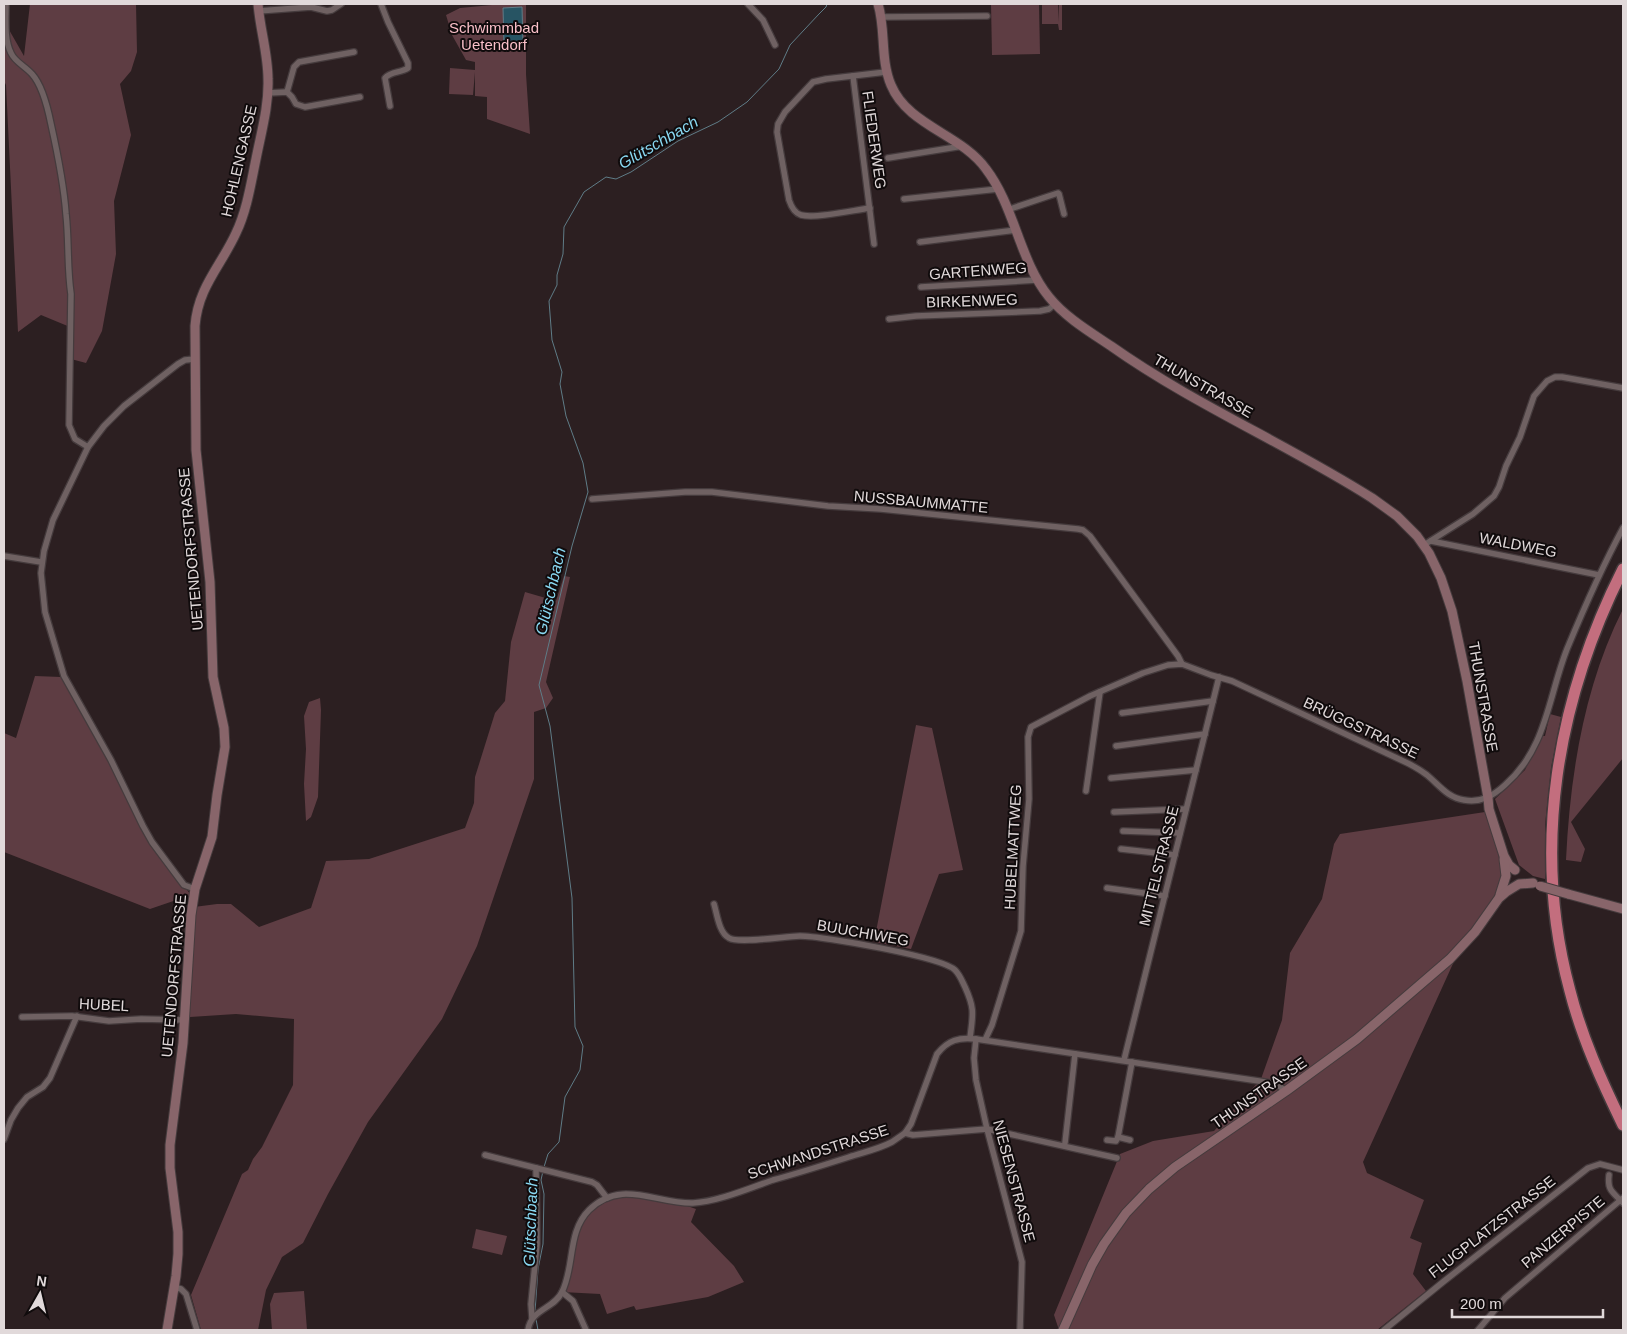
<svg xmlns="http://www.w3.org/2000/svg" width="1627" height="1334" font-family="Arial,sans-serif">
<rect width="100%" height="100%" fill="#2c1f21"/>
<g fill="#5e3d43">
<polygon points="30,4 136,4 137,52 131,71 120,84 131,135 114,201 116,254 102,331 86,363 71,359 70,327 41,315 18,332 6,85 4,81 4,21 24,56"/>
<polygon points="493,4 526,4 526,74 530,134 487,119 487,97 475,96 475,72 473,95 449,94 450,68 475,70 475,62 466,60 452,35 446,15 460,8 492,5"/>
<polygon points="991,4 1039,4 1040,54 992,55"/>
<polygon points="1042,4 1058,4 1058,22 1059,4 1062,4 1062,30 1059,30 1058,24 1042,24"/>
<path d="M564,576L570,577L546,682L553,698L546,708L534,712V779L477,946L442,1019L368,1122L328,1194L303,1243L282,1257L266,1290L258,1330H201L191,1295L242,1174L248,1170L253,1159L262,1147L293,1085L294,1019L236,1014L190,1017C189,980 197,944 194,907L217,904H231L259,927L311,908L326,861L369,859L465,828L474,803L475,777L495,713L505,701L511,642L525,592L556,601Z"/>
<path d="M1623,609V758L1571,822L1585,849L1581,862L1566,860C1570,775 1584,686 1623,609Z"/>
<polygon points="35,676 61,677 101,745 150,843 191,895 150,909 4,852 4,733 16,738"/>
<polygon points="320,698 321,710 318,797 311,817 306,821 304,784 306,749 304,716 309,702"/>
<polygon points="1550,714 1561,717 1551,768 1545,825 1545,879 1533,876 1519,865 1495,799 1525,770 1541,736 1545,736"/>
<polygon points="916,725 932,728 963,870 939,874 911,949 874,942"/>
<polygon points="1485,812 1503,866 1499,889 1456,957 1363,1162 1367,1173 1424,1200 1410,1238 1422,1243 1413,1274 1426,1291 1377,1330 1059,1330 1054,1315 1120,1154 1153,1141 1214,1131 1261,1079 1282,1020 1290,953 1322,899 1334,844 1340,834"/>
<polygon points="620,1195 673,1201 696,1209 691,1222 734,1266 744,1282 708,1297 636,1310 634,1306 607,1314 600,1294 562,1292 580,1223 594,1205"/>
<polygon points="476,1229 507,1236 502,1255 472,1248"/>
<polygon points="304,1291 307,1330 272,1330 270,1304 274,1293"/>
</g>
<polygon fill="#275463" stroke="#5f7c87" points="522,7 523,44 504,45 503,8"/>
<g fill="none" stroke-linecap="round" stroke-linejoin="round">
<g stroke="#5f7c87" stroke-width="1">
<polyline points="544,1167 548,1154 559,1142 565,1097 580,1070 583,1046 575,1027 572,898 550,726 539,685 572,546 588,492 583,463 566,416 560,384 562,372 552,340 549,301 557,285 557,275 563,254 564,227 584,192 606,177 616,179 631,172 678,141 718,122 747,102 779,69 790,45 819,14 826,7 827,4"/>
<polyline points="535,1312 538,1269 543,1244 544,1194 541,1180 543,1171"/>
<polyline points="536,1319 538,1330"/>
</g>
<defs>
<g id="street">
<path d="M6,4C6,19 4,39 11,53C15,62 25,66 32,74C42,85 48,109 51,124C57,151 64,186 66,214C69,240 67,267 71,294L69,425L75,439L88,447"/>
<path d="M381,4L388,22L408,63V68C401,73 391,71 385,78L390,106"/>
<polyline points="748,4 763,20 775,45"/>
<polyline points="258,11 311,7 327,11 332,10 341,4"/>
<polyline points="881,17 987,16"/>
<polyline points="853,76 874,244"/>
<polyline points="287,92 294,67 299,62 354,52"/>
<polyline points="268,93 287,92 292,97 296,104 305,107 360,97"/>
<polyline points="888,158 963,146"/>
<polyline points="904,199 998,189"/>
<path d="M870,208C854,210 815,219 801,215C794,213 791,206 789,200L777,132L778,124L785,112L813,82L826,79L886,72"/>
<polyline points="1007,210 1058,193 1059,194 1064,214"/>
<polyline points="920,242 1016,230"/>
<polyline points="921,287 1037,280"/>
<polyline points="889,319 916,316 1040,311 1049,309 1055,304"/>
<polyline points="195,359 185,360 178,364 124,406 104,426 88,447 53,520 44,551 41,573 45,612 64,676 111,760 143,826 152,842 184,885 195,889"/>
<polyline points="592,499 685,492 712,492 828,506 881,509 1078,529 1083,530 1090,536 1178,656 1182,664"/>
<polyline points="1431,541 1599,575"/>
<polyline points="1424,545 1473,514 1494,496 1499,487 1506,466 1520,437 1534,396 1547,381 1555,377 1562,377 1623,388"/>
<polyline points="4,556 41,562"/>
<polyline points="1122,713 1213,701"/>
<polyline points="1116,746 1205,734"/>
<polyline points="1111,778 1196,770"/>
<polyline points="1086,791 1100,692"/>
<polyline points="1114,812 1186,809"/>
<polyline points="1123,831 1180,833"/>
<polyline points="1121,849 1175,855"/>
<polyline points="1107,888 1165,896"/>
<path d="M714,904C717,914 719,933 729,938C739,944 786,936 800,936C823,936 942,957 955,970C960,975 962,981 965,987C975,1009 973,1014 970,1038"/>
<polyline points="22,1017 72,1016 109,1021 141,1019 184,1020"/>
<polyline points="976,1039 974,1058 976,1080 987,1129 1022,1262 1020,1330"/>
<path d="M985,1040L992,1025L1021,931L1023,866L1029,799L1028,737L1031,727L1090,696L1143,673L1168,665L1182,664L1211,675L1232,681L1401,760C1410,764 1419,769 1427,775C1439,785 1448,798 1464,800C1481,803 1493,796 1505,785C1547,748 1548,697 1567,649C1584,608 1602,567 1623,528"/>
<polyline points="1124,1060 1219,677"/>
<polyline points="905,1133 913,1135 987,1129 1117,1158"/>
<polyline points="1118,1137 1130,1140"/>
<polyline points="4,1139 11,1120 18,1108 27,1097 43,1087 50,1078 77,1016"/>
<polyline points="1107,1140 1116,1141 1118,1137 1132,1062"/>
<polyline points="1065,1143 1075,1054"/>
<polyline points="485,1155 592,1182 597,1185 607,1198"/>
<path d="M1609,1175C1607,1191 1613,1192 1623,1203"/>
<polyline points="174,1287 181,1289 186,1294 197,1330"/>
<polyline points="562,1292 573,1301 586,1330"/>
<polyline points="532,1318 531,1304 537,1244 536,1168"/>
<path d="M528,1330C531,1309 554,1309 562,1292C575,1266 567,1232 589,1210C621,1178 656,1204 693,1203C717,1202 750,1188 773,1180C799,1173 824,1165 849,1157C864,1152 879,1149 892,1142L905,1133L911,1124L937,1054C948,1040 959,1037 976,1039L1259,1081L1276,1084L1286,1091"/>
<polyline points="1384,1330 1443,1282 1588,1168 1600,1164 1623,1170"/>
<polyline points="1478,1330 1505,1298 1623,1198"/>
</g>
<g id="secondary">
<path d="M878,4C886,30 880,59 891,85C908,126 961,134 986,169C1015,207 1019,260 1049,297C1065,317 1090,332 1111,346C1193,404 1287,444 1372,498L1397,516L1417,536L1429,553L1441,578L1452,611L1467,681L1488,798L1489,809L1504,856L1509,865L1515,870"/>
<polyline points="1568,894 1623,909"/>
<polyline points="1500,895 1506,876 1504,859"/>
<path d="M167,1330L176,1276L178,1254V1232L170,1168V1145L183,1043L191,915L195,889L212,837L217,795L225,747L224,728L213,677L210,582L196,450L195,326C198,287 221,266 236,233C247,210 251,183 256,159C261,133 269,106 268,79C268,54 260,29 258,4"/>
<polyline points="1063,1330 1092,1265 1104,1244 1126,1213 1149,1189 1175,1167 1286,1091 1357,1039 1450,959 1475,932 1499,898 1506,892 1519,884 1533,883"/>
</g>
<path id="highway" d="M1623,569C1557,700 1531,848 1570,991C1582,1038 1602,1082 1623,1125"/>
</defs>
<use href="#street" stroke="#453b3d" stroke-width="8"/>
<use href="#secondary" stroke="#453b3d" stroke-width="11"/>
<use href="#highway" stroke="#453b3d" stroke-width="14"/>
<use href="#street" stroke="#6f6162" stroke-width="5.5"/>
<use href="#secondary" stroke="#88656a" stroke-width="9"/>
<use href="#highway" stroke="#c36e7e" stroke-width="11"/>
<defs>
<polyline id="secondary-bridge" points="1540,886 1568,894"/>
</defs>
<use href="#secondary-bridge" stroke="#453b3d" stroke-width="11" stroke-linecap="butt"/>
<use href="#secondary-bridge" stroke="#88656a" stroke-width="9"/>
</g>
<g text-anchor="middle" stroke-width="4" stroke-linejoin="round" paint-order="stroke">
<g font-size="15" fill="#f9bfc8" stroke="#100b0c">
<text x="494" y="33">Schwimmbad<tspan x="494" dy="17">Uetendorf</tspan></text>
</g>
<g font-size="15" fill="#e1d9da" stroke="#100b0c">
<text transform="translate(874 140) rotate(82)" y="5">FLIEDERWEG</text>
<text transform="translate(239 161) rotate(-77)" y="5">HOHLENGASSE</text>
<text transform="translate(978 271) rotate(-4)" y="5">GARTENWEG</text>
<text transform="translate(972 301) rotate(-2)" y="5">BIRKENWEG</text>
<text transform="translate(1203 386) rotate(30)" y="5">THUNSTRASSE</text>
<text transform="translate(921 502) rotate(5)" y="5">NUSSBAUMMATTE</text>
<text transform="translate(1518 545) rotate(11)" y="5">WALDWEG</text>
<text transform="translate(191 549) rotate(-95)" y="5">UETENDORFSTRASSE</text>
<text transform="translate(1483 697) rotate(80)" y="5">THUNSTRASSE</text>
<text transform="translate(1361 728) rotate(25)" y="5">BRÜGGSTRASSE</text>
<text transform="translate(1013 847) rotate(-87)" y="5">HUBELMATTWEG</text>
<text transform="translate(1159 866) rotate(-76)" y="5">MITTELSTRASSE</text>
<text transform="translate(863 933) rotate(10)" y="5">BUUCHIWEG</text>
<text transform="translate(174 976) rotate(-85)" y="5">UETENDORFSTRASSE</text>
<text transform="translate(104 1005) rotate(3)" y="5">HUBEL</text>
<text transform="translate(1259 1093) rotate(-35)" y="5">THUNSTRASSE</text>
<text transform="translate(818 1152) rotate(-18)" y="5">SCHWANDSTRASSE</text>
<text transform="translate(1014 1181) rotate(75)" y="5">NIESENSTRASSE</text>
<text transform="translate(1492 1227) rotate(-38)" y="5">FLUGPLATZSTRASSE</text>
<text transform="translate(1563 1232) rotate(-40)" y="5">PANZERPISTE</text>
</g>
<g font-size="16" font-style="italic" fill="#89d8f2" stroke="#100b0c">
<text transform="translate(658 142) rotate(-30)" y="6">Glütschbach</text>
<text transform="translate(550 591) rotate(-77)" y="6">Glütschbach</text>
<text transform="translate(530 1222) rotate(-88)" y="6">Glütschbach</text>
</g>
</g>
<rect width="1627" height="1334" fill="none" stroke="#e1d9da" stroke-width="10"/>
<g transform="translate(40 1294) rotate(8)" stroke="#100b0c" stroke-width="4" paint-order="stroke">
<path d="M0-4L9 19L0 12L-9 19Z" fill="#e1d9da"/>
<text y="-8" font-size="14" font-weight="bold" text-anchor="middle" fill="#e1d9da">N</text>
</g>
<path d="M1452 1309v8h151v-8" fill="none" stroke="#e1d9da" stroke-width="2.5"/>
<text x="1460" y="1309" font-size="15" fill="#e1d9da" stroke="#100b0c" stroke-width="4" paint-order="stroke">200 m</text>
</svg>
